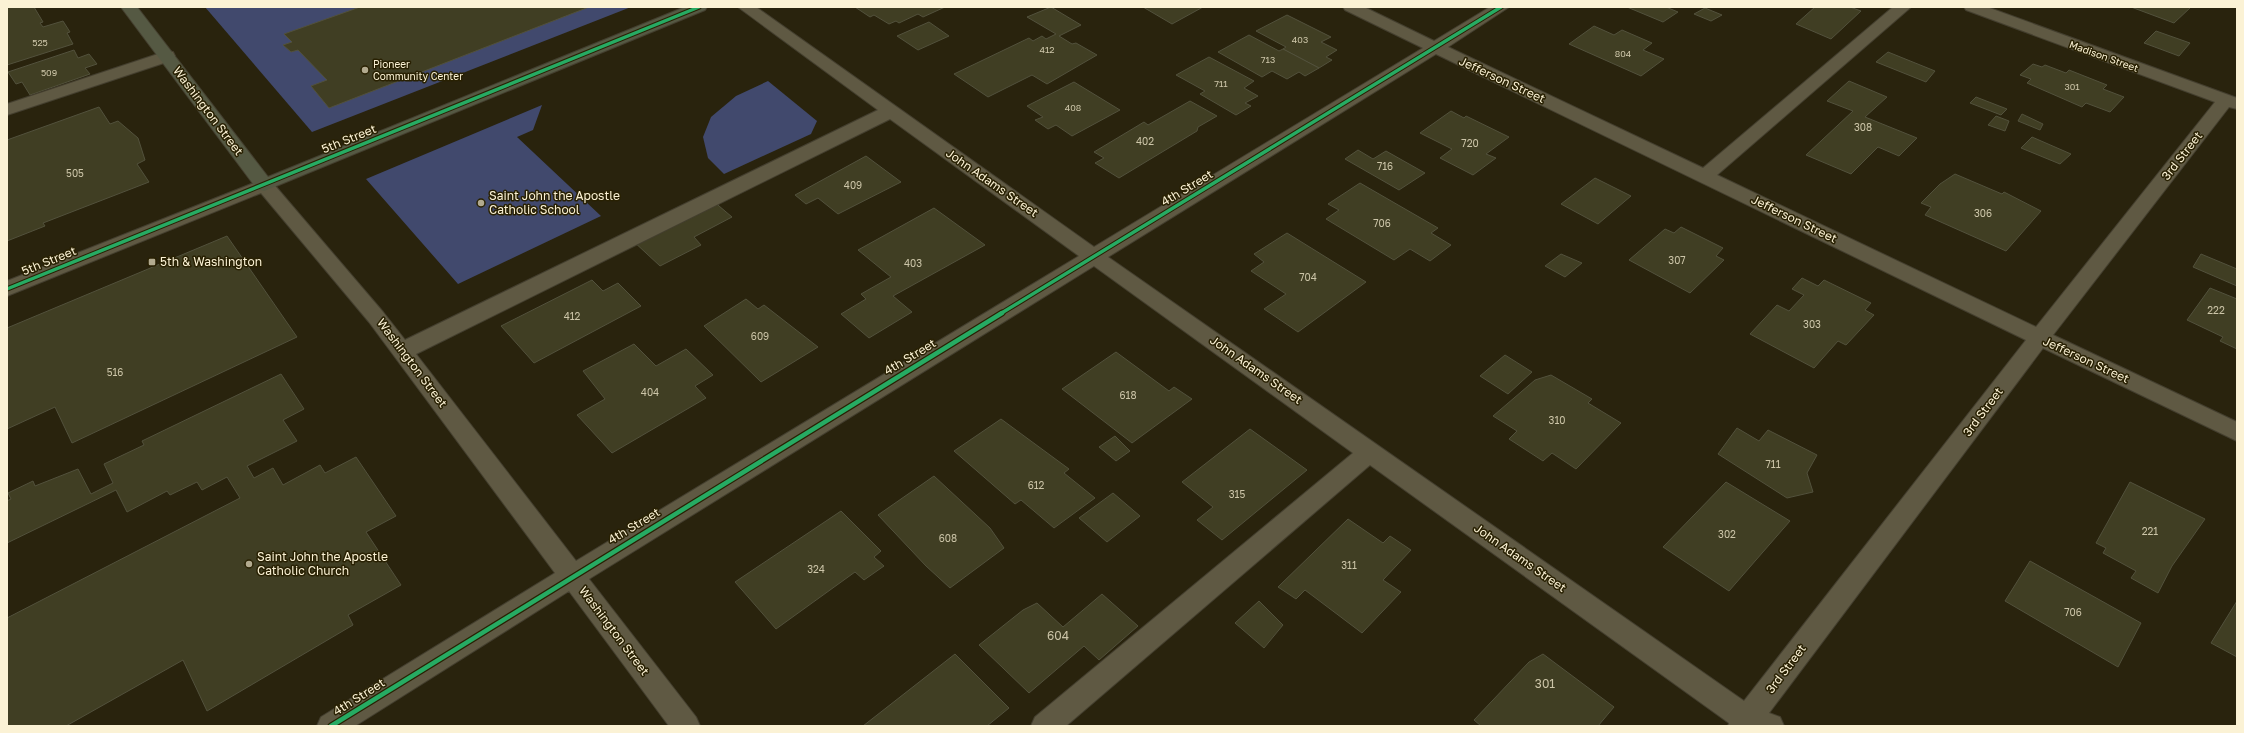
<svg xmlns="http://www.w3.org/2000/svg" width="2244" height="733" font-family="'Golos Text',sans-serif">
<rect width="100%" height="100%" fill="#29230d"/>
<g fill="#41496d">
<polygon points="205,7 631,7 312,132"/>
<polygon points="768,81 817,121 811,134 724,174 708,158 703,137 711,117 736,96"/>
<polygon points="542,105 533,130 517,137 601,216 458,284 366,179"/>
</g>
<g fill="#403e23" stroke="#52513c">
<polygon points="7,7 34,7 43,22 40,23 43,27 63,21 70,32 67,33 73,44 7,65"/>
<polygon points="360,7 589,7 329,108 311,86 327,80 298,50 291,52 283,45 292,42 284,34"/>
<polygon points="855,7 945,7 923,17 918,14 899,23 896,21 889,24 874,15 870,17"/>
<polygon points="1051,7 1081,25 1059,36 1072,44 1076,43 1097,55 1047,84 1032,75 988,97 954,74 1029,38 1033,41 1042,36 1046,39 1056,34 1027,17"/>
<polygon points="1143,7 1203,7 1172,24"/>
<polygon points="1627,7 1666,7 1678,12 1663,22"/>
<polygon points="1815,7 1850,7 1861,11 1831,39 1796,24"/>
<polygon points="2131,7 2191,7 2174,23"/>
<polygon points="1705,8 1722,15 1711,21 1694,14"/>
<polygon points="1287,15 1331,37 1321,42 1337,50 1326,57 1332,60 1319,68 1283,49 1286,47 1256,31"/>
<polygon points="929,22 949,36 918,50 897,36"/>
<polygon points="1594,26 1614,35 1622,30 1652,43 1643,50 1664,59 1641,76 1569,44"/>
<polygon points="2156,31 2190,43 2179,56 2144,43"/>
<polygon points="1249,35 1279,51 1283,49 1319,68 1305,76 1299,72 1287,79 1272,71 1262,77 1218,52"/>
<polygon points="74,50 78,58 89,54 97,64 85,68 90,74 30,95 22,82 16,84 8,72"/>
<polygon points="1888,52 1935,71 1926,82 1876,62"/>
<polygon points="1209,57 1254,81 1244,88 1258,96 1245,103 1251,106 1236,115 1200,94 1205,91 1176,75"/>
<polygon points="2033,64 2042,67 2045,65 2066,73 2069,70 2107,85 2103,89 2124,97 2110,112 2086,103 2082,107 2027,83 2031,79 2020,75"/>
<polygon points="1849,81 1887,97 1865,117 1917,138 1899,156 1878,147 1851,174 1806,155 1853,111 1827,101"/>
<polygon points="1074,82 1120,110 1072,136 1056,125 1048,129 1035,120 1043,117 1027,106"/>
<polygon points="1976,97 2007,109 2001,115 1970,103"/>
<polygon points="1190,101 1217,116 1198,127 1197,131 1119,178 1095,163 1104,158 1094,152 1144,122 1148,125"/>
<polygon points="99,107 110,124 118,121 138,138 145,160 137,164 149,182 43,223 45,226 7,241 7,140"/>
<polygon points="1451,111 1464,118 1466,116 1509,137 1486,154 1496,158 1473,175 1440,158 1452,149 1420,133"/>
<polygon points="2022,114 2043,124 2040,130 2018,121"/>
<polygon points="1996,116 2009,121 2005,131 1988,125"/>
<polygon points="2032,137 2071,154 2060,164 2021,148"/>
<polygon points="1358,150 1373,159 1386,151 1425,173 1399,190 1345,159"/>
<polygon points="866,156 901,182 838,214 818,198 806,204 795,195"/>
<polygon points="1955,174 2002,194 2004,192 2041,211 2006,251 1925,215 1931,207 1921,203 1940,184"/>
<polygon points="1595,178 1631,196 1598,224 1561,204"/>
<polygon points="1360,183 1438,228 1431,233 1451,245 1430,261 1410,249 1394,260 1326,219 1339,210 1328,204"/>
<polygon points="712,200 732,217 694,237 701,245 660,266 632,240"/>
<polygon points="934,208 985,245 893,296 912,312 869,338 841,314 866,299 861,294 891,277 858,250"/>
<polygon points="1681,227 1723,248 1716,256 1724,260 1690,293 1629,260 1665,229 1674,233"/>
<polygon points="1287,233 1366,282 1298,332 1264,309 1286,294 1251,271 1264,262 1254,254"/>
<polygon points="227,236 297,337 72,443 55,407 7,429 7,328"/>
<polygon points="1561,254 1582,263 1565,277 1545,266"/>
<polygon points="2201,254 2237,269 2237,286 2193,267"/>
<polygon points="1802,278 1818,286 1824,280 1871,303 1865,310 1874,315 1846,345 1838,341 1814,368 1750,334 1777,305 1789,311 1804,295 1792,289"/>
<polygon points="592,280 603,291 618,283 641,306 534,363 501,326"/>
<polygon points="2210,288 2237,299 2237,349 2220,341 2223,337 2187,320"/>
<polygon points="746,299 758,309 764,305 818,347 761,382 704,326"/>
<polygon points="634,344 656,366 686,349 713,375 695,386 706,398 612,453 577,415 605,399 583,371"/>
<polygon points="1116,352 1169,391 1174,387 1192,399 1132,443 1062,389"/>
<polygon points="1505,355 1532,372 1508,394 1480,376"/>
<polygon points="281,374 304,409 283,420 297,441 247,466 254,478 273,468 283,485 320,465 325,473 356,457 396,516 366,532 401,585 348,615 353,625 207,711 183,660 66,726 7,726 7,618 240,498 227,477 202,490 197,482 170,495 167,491 127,512 116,490 7,543 7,501 11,499 8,493 33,481 35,486 78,469 91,494 113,483 104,464 144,445 142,441"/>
<polygon points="1551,375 1592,399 1588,403 1621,423 1576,469 1552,453 1543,461 1509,439 1517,431 1493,416 1535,380"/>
<polygon points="1001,419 1069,469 1064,473 1095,498 1054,528 1021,500 1015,504 954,451"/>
<polygon points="1737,428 1759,441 1768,430 1817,455 1807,473 1813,492 1787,498 1718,454"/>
<polygon points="1250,429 1307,470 1222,540 1197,520 1213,507 1182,482"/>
<polygon points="1115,436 1130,451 1116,461 1099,447"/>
<polygon points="934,476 990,528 1004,548 950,588 926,566 878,515"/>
<polygon points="1726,482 1790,521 1729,591 1663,547"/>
<polygon points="2130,482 2205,519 2172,566 2158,593 2131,578 2136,571 2103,553 2106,548 2096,543"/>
<polygon points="1113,493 1140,516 1107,542 1079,518"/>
<polygon points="841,511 881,551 874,557 884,566 864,580 855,572 776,629 735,582"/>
<polygon points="1348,519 1383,543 1390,536 1411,550 1383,580 1401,592 1362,633 1305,590 1296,599 1278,587"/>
<polygon points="2030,561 2141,623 2118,667 2005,601"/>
<polygon points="1102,594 1138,626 1099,660 1084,646 1029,693 979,645 1023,610 1037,603 1063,627"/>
<polygon points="1259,601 1283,625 1264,648 1235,623"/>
<polygon points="2237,601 2237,657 2211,643"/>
<polygon points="955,654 1009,708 987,726 863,726"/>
<polygon points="1543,654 1614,707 1598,726 1481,726 1474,720 1529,662"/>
</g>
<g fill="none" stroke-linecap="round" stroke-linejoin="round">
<defs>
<g id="minor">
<path d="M738,7H756L1094,247L1423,48L1345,10L1343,7H1364L1434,41L1490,7H1509L1448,47L1703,168L1893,7H1911L1717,175L2036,327L2215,102L1966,10L1964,7H1987L2237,98V109L2229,107L2053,335L2237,422V441L2043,348L1769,713L1780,717L1784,726H1728L1729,723L1370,465L1066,726H1031L1035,717L1353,453L1094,266L589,579L696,717L700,726H669L569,591L355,726H317L321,717L555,573L369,322L261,193L7,296V281L264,179L271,181L383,312L405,340L878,110ZM1436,54L2026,340L1744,701L1108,257ZM890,119L1079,256L576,561L416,354Z"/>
<polygon points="167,51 173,52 175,56 173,60 7,115 7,104"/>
</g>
<polygon id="major" points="121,7 137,7 268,177 685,7 707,7 705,10 264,191 257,189"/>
</defs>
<use href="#minor" stroke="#443f2f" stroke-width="2"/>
<use href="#major" stroke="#443f2f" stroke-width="2"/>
<use href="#minor" fill="#5f5943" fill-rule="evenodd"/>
<use href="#major" fill="#555943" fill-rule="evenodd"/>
<defs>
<g id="cycleway-far1">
<polyline points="7,289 699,7"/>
<polyline points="1000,314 1501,7"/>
</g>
<polyline id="cycleway" points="331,726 1002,313"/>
</defs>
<use href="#cycleway-far1" stroke="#292103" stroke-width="5.5"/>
<use href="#cycleway" stroke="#292103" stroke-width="7"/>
<use href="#cycleway-far1" stroke="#26ab63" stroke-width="3.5"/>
<use href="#cycleway" stroke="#26ab63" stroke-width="4.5"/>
</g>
<g fill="#b2aa8f" stroke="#292103" stroke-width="1.5">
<circle cx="365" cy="70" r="4"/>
<circle cx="481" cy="203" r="4"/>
<rect x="148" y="258" width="8" height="8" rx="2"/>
<circle cx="249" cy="564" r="4"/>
</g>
<g text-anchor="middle" stroke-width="3" stroke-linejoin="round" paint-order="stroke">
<g font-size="9" fill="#ccc5a8">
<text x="1300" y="43">403</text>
<text x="40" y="46">525</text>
<text x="1047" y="53">412</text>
<text x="1623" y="57">804</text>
<text x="1268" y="63">713</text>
<text x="49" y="76">509</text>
<text x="1221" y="87">711</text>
<text x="2072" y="90">301</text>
<text x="1073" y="111">408</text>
</g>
<g font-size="10" fill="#fbf2d5" stroke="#292103">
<text transform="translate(2104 56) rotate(20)" y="4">Madison Street</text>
</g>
<g font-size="10" fill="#fbf2d5" stroke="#292103" text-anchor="start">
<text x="373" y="68">Pioneer<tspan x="373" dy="12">Community Center</tspan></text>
</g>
<g font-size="10" fill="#ccc5a8">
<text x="1863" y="131">308</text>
<text x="1145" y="145">402</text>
<text x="1470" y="147">720</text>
<text x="1385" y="170">716</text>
<text x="75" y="177">505</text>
<text x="853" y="189">409</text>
<text x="1983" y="217">306</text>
<text x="1382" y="227">706</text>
<text x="1677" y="264">307</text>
<text x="913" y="267">403</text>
<text x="1308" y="281">704</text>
<text x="2216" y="314">222</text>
<text x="572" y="320">412</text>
<text x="1812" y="328">303</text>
<text x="760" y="340">609</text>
<text x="115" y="376">516</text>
<text x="650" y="396">404</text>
<text x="1128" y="399">618</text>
<text x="1557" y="424">310</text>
<text x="1773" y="468">711</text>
<text x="1036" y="489">612</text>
<text x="1237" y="498">315</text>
<text x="2150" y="535">221</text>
<text x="1727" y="538">302</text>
<text x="948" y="542">608</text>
<text x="1349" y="569">311</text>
<text x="816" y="573">324</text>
<text x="2073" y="616">706</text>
</g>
<g font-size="12" fill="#fbf2d5" stroke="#292103">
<text transform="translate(1502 80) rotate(25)" y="4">Jefferson Street</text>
<text transform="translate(208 111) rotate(53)" y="4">Washington Street</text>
<text transform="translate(349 139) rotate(-22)" y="4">5th Street</text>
<text transform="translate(2182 156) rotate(-52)" y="4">3rd Street</text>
<text transform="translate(992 183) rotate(35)" y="4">John Adams Street</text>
<text transform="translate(1187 188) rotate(-31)" y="4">4th Street</text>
<text transform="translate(1794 219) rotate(26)" y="4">Jefferson Street</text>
<text transform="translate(49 261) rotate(-22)" y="4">5th Street</text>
<text transform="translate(910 357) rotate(-31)" y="4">4th Street</text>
<text transform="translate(2086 360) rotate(25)" y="4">Jefferson Street</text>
<text transform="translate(412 363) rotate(53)" y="4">Washington Street</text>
<text transform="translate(1256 370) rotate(35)" y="4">John Adams Street</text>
<text transform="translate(1983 412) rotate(-53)" y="4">3rd Street</text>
<text transform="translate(634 526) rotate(-31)" y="4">4th Street</text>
<text transform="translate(1520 558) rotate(35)" y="4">John Adams Street</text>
<text transform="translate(614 631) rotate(53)" y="4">Washington Street</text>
<text transform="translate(1786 669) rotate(-53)" y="4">3rd Street</text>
<text transform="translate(359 697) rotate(-32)" y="4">4th Street</text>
</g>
<g font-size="12" fill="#fbf2d5" stroke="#292103" text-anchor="start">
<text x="489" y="200">Saint John the Apostle<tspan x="489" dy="14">Catholic School</tspan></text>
<text x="160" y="266">5th &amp; Washington</text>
<text x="257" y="561">Saint John the Apostle<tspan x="257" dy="14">Catholic Church</tspan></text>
</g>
<g font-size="12" fill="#ccc5a8">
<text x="1058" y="640">604</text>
<text x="1545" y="688">301</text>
</g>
</g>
<rect width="2244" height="733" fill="none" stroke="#fbf2d5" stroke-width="16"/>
</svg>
